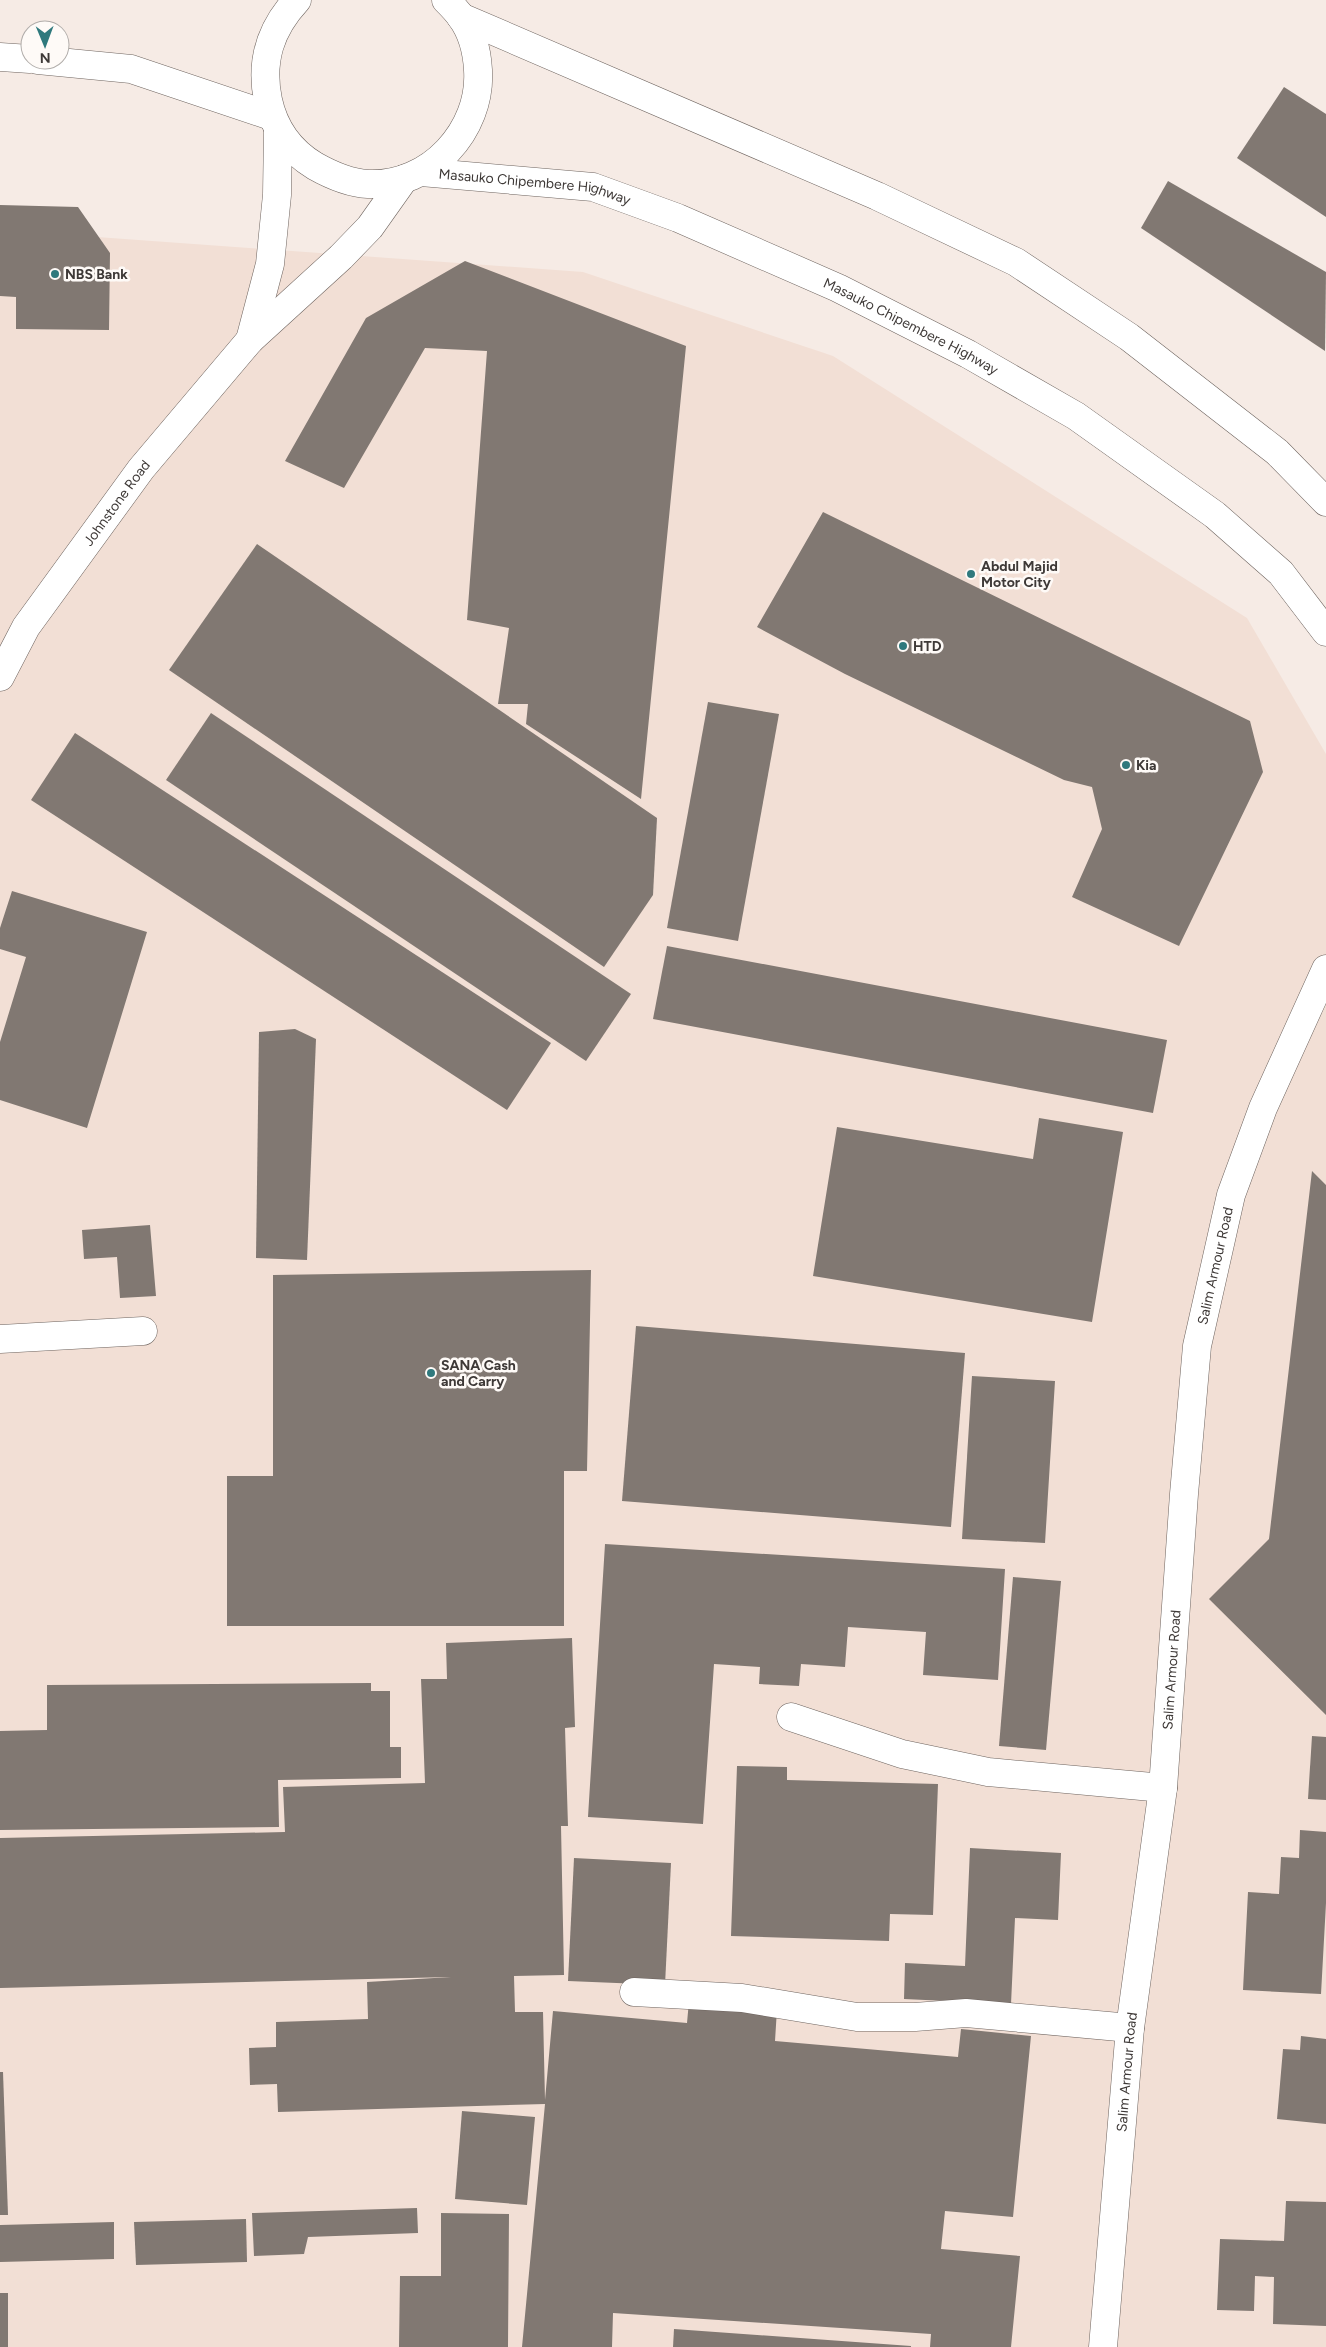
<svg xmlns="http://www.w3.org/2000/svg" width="1326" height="2347" font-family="Figtree,sans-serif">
<rect width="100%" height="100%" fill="#f6ebe5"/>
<polygon fill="#f2dfd5" points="0,230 583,272 833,356 1247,618 1326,754 1326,2347 0,2347"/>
<g fill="#817872">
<polygon points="1284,87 1326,114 1326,217 1237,158"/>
<polygon points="1168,181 1326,272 1325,351 1141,228"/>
<polygon points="0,205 78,207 110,253 109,330 16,329 16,297 0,296"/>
<polygon points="465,261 686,346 641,799 526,724 528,704 498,704 509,628 467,620 487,351 425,348 344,488 285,461 366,318"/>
<polygon points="823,512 1250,721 1263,772 1179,946 1072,897 1102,829 1092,787 1064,780 845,674 757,627"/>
<polygon points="257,544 657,818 653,895 604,967 169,670"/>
<polygon points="708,702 779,714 738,941 667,928"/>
<polygon points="211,713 631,994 586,1061 166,780"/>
<polygon points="75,733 551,1043 507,1110 31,800"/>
<polygon points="12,891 147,932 87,1128 0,1100 0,1042 26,957 0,949 0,928"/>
<polygon points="667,946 1167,1040 1153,1113 653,1019"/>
<polygon points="295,1029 316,1039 307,1260 256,1258 259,1032"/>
<polygon points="1039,1118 1123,1132 1092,1322 813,1276 837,1127 1033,1159"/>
<polygon points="1312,1171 1326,1185 1326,1715 1209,1599 1269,1539"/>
<polygon points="150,1225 156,1296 120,1298 117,1257 84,1259 82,1230"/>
<polygon points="591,1270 587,1471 564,1471 564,1626 227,1626 227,1476 273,1476 273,1275"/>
<polygon points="636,1326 965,1353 951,1527 622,1501"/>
<polygon points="972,1376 1055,1381 1045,1543 962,1539"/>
<polygon points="605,1544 1005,1569 998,1680 923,1675 926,1632 848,1627 845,1667 801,1664 799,1686 759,1684 760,1667 714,1664 703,1824 588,1817"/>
<polygon points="1013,1577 1061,1581 1046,1750 999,1746"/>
<polygon points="572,1638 575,1727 565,1728 568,1826 561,1826 564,1975 514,1976 515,2012 543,2012 545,2100 553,2011 687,2023 689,2001 777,2009 775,2041 958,2057 961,2029 1031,2036 1013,2217 945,2211 941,2249 1020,2256 1011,2347 930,2347 931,2334 613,2313 612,2347 522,2347 545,2104 278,2112 277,2084 250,2085 249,2048 276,2047 276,2022 368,2019 367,1982 451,1977 0,1988 0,1838 285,1832 283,1787 425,1783 421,1679 447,1679 446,1643"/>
<polygon points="371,1683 371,1691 390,1691 390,1747 401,1747 401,1778 278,1780 279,1827 0,1830 0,1731 47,1730 47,1685"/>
<polygon points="1312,1736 1326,1737 1326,1800 1308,1799"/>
<polygon points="737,1766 787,1767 787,1780 938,1784 933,1915 890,1914 889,1941 731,1936"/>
<polygon points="1300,1830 1326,1832 1326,1903 1321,1994 1243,1990 1248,1892 1279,1894 1281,1857 1299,1858"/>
<polygon points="970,1848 1061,1853 1058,1920 1015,1918 1011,2004 904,1999 905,1963 965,1966"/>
<polygon points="574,1858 671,1863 665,1985 568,1981"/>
<polygon points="1301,2036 1326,2039 1326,2124 1277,2119 1283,2049 1300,2050"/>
<polygon points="0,2072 3,2072 8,2215 0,2215"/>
<polygon points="462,2111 535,2117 527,2205 455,2199"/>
<polygon points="1286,2201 1326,2202 1326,2326 1273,2324 1274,2277 1255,2276 1254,2311 1217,2310 1220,2239 1284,2241"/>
<polygon points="417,2208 418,2233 308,2237 304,2254 254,2256 252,2213"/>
<polygon points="441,2213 509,2214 508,2347 399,2347 400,2276 441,2276"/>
<polygon points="246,2219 247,2262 136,2265 134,2222"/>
<polygon points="114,2222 114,2259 0,2262 0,2225"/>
<rect x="0" y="2293" width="8" height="54"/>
<polygon points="674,2329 911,2346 911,2347 673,2347"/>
</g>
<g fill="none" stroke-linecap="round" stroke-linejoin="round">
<defs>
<g id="minor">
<polyline points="250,340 270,264 277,195 278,131"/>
<path id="s1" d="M0,677L26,627L141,469L250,340L341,257L370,227L404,179"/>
<polyline points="0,1339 143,1331"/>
<polyline points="791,1717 902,1754 988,1772 1163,1788"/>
<polyline points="634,1992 742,1998 857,2017 915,2017 966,2013 1130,2028"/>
<path id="s2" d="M1103,2347L1130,2028L1163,1788L1184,1494L1197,1346L1231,1195L1263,1108L1326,969"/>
</g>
<g id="highway">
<path d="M297,0C270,29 260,61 268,100C274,128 290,151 315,166C331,175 349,183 368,184C430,187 482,130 478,70C477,51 472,32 461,17C457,11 451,5 446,0"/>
<polyline points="461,17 877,196 1016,262 1129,337 1277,452 1326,502"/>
<polyline points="0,57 30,59"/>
<polyline points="38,60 131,69 271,116"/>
<path id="s3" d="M421,172L593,187L678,218L838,288L968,354L1076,416L1215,515L1281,573L1326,632"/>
</g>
</defs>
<use href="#minor" stroke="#6e645f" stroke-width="29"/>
<use href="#highway" stroke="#6e645f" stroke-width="29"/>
<use href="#minor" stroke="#fff" stroke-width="28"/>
<use href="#highway" stroke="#fff" stroke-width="28"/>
</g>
<g fill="#2f797d" stroke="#fefaf7" stroke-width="2">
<circle cx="55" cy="274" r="5"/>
<circle cx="971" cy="574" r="5"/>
<circle cx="903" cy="646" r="5"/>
<circle cx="1126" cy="765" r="5"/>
<circle cx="431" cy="1373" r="5"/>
</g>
<g text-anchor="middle" stroke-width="5" stroke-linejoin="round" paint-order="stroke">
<g font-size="14" fill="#3e3937" stroke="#fefaf7">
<text dy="5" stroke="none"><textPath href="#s3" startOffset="115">Masauko Chipembere Highway</textPath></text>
<text dy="5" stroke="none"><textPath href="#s3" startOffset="520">Masauko Chipembere Highway</textPath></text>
<text dy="5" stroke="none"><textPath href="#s1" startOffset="210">Johnstone Road</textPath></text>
<text dy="5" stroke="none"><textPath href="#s2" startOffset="1088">Salim Armour Road</textPath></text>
<text dy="5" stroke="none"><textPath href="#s2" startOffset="681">Salim Armour Road</textPath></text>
<text dy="5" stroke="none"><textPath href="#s2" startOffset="276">Salim Armour Road</textPath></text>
</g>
<g font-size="14" font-weight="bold" fill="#3e3937" stroke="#fefaf7" text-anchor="start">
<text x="65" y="279">NBS Bank</text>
<text x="981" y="571">Abdul Majid<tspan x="981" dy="16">Motor City</tspan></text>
<text x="913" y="651">HTD</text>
<text x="1136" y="770">Kia</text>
<text x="441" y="1370">SANA Cash<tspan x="441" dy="16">and Carry</tspan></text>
</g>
</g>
<g transform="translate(45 45) rotate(179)"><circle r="24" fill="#fefaf7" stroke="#b1adaa"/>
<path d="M0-4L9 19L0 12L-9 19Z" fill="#2f797d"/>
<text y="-8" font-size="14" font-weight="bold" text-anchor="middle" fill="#3e3937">N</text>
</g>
</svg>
